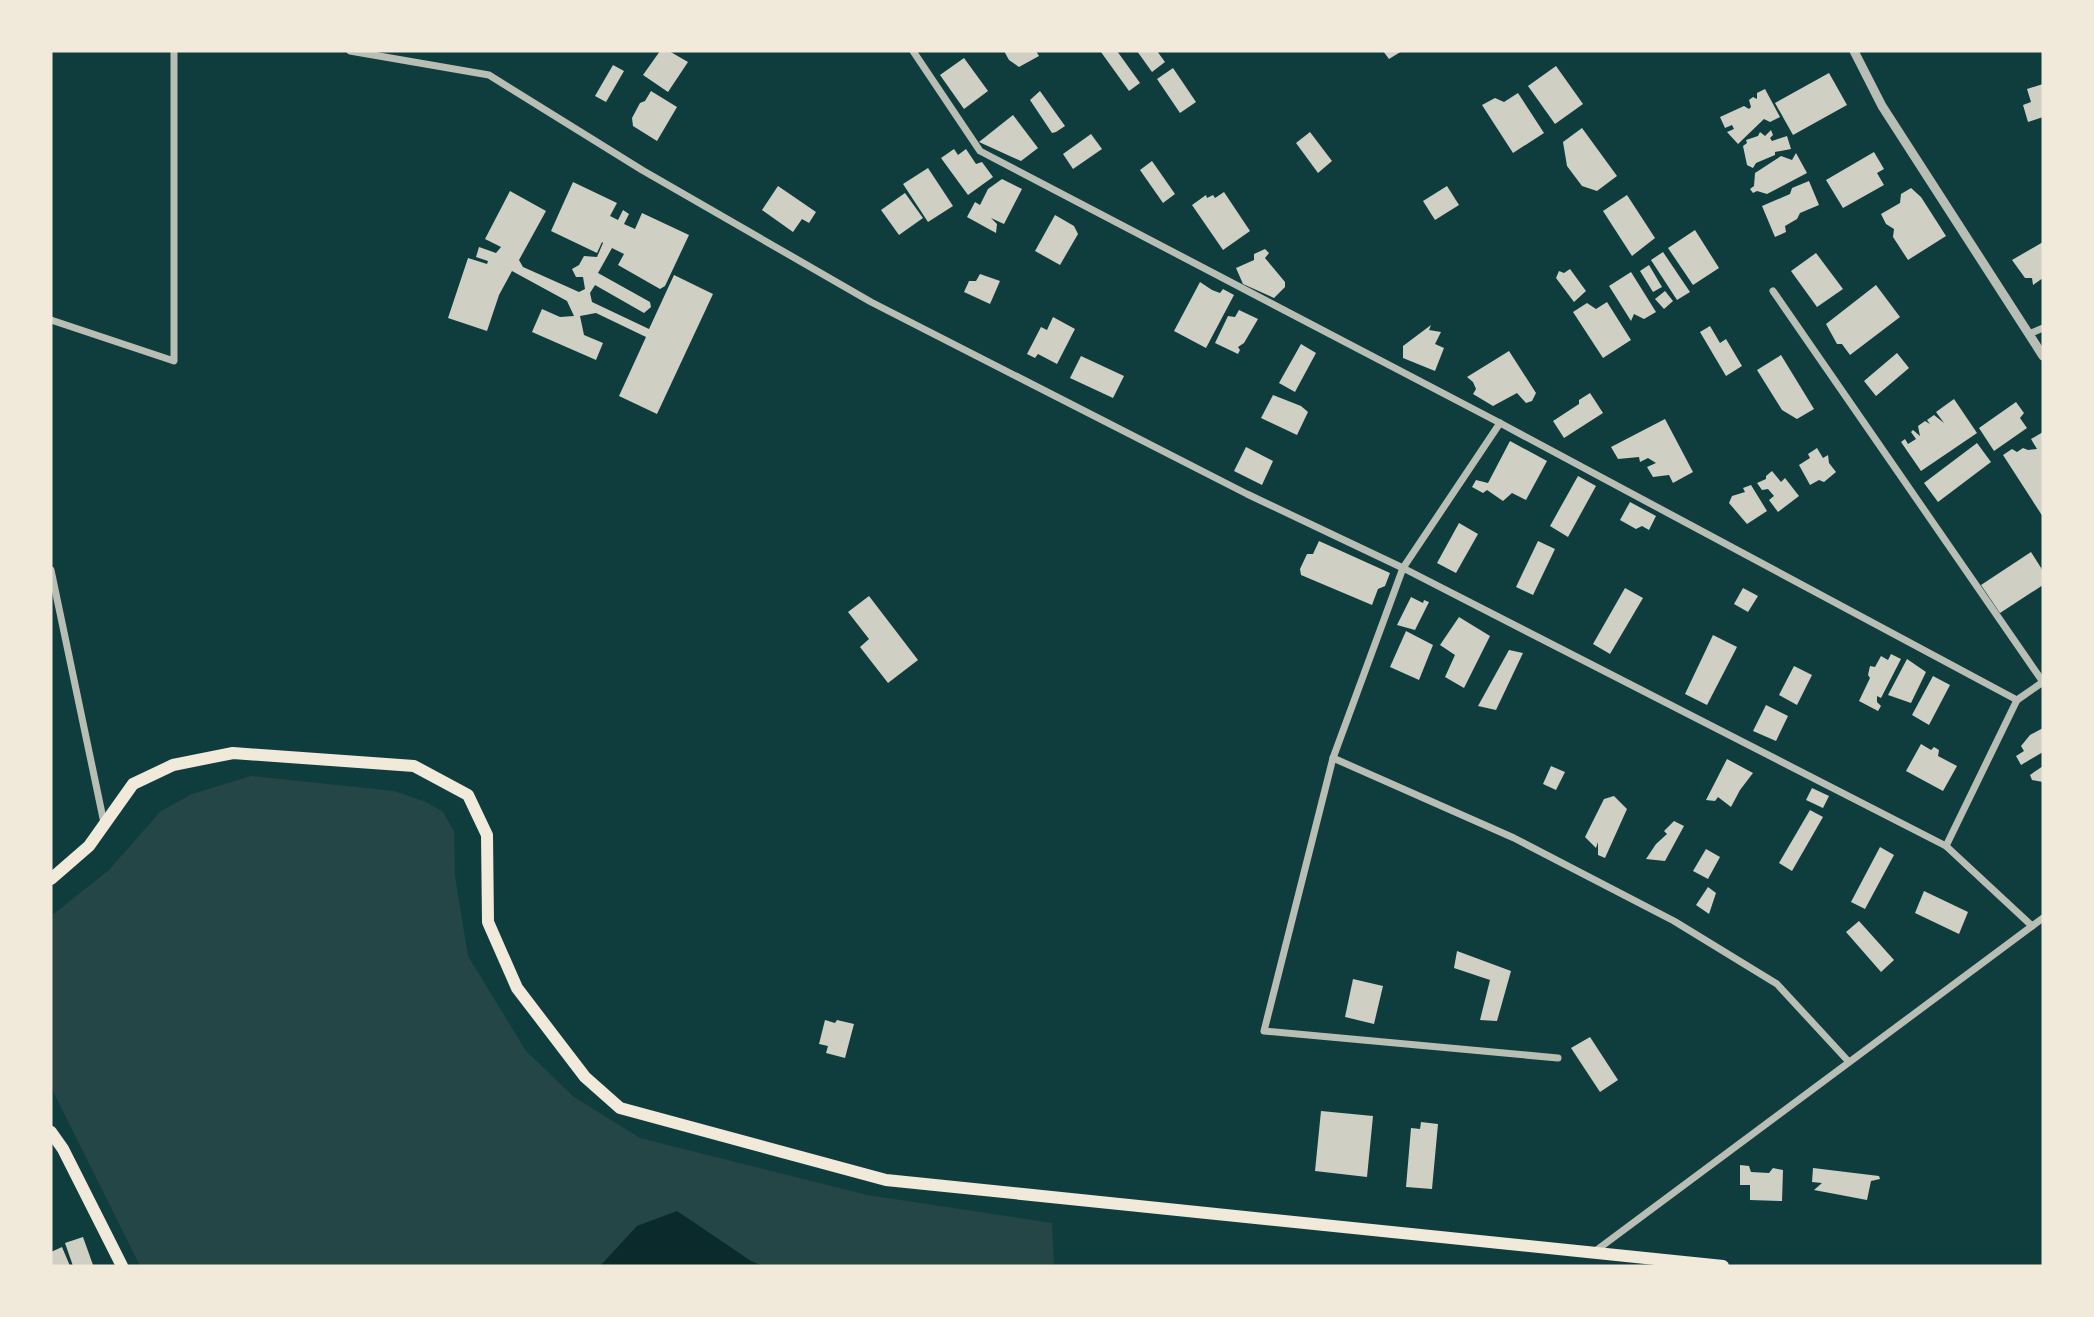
<svg xmlns="http://www.w3.org/2000/svg" width="2094" height="1317" font-family="'Public Sans',sans-serif">
<rect width="100%" height="100%" fill="#0f3d3e"/>
<polygon fill="#244646" points="251,776 394,791 426,802 443,812 454,831 455,876 468,956 526,1051 574,1097 640,1138 867,1195 1052,1223 1054,1266 140,1266 51,1087 51,916 109,870 161,811 192,794"/>
<polygon fill="#0a2a2b" points="677,1211 751,1261 763,1266 600,1266 637,1226"/>
<g fill="#cfcfc3">
<polygon points="660,51 669,51 688,62 668,92 643,75"/>
<polygon points="1004,51 1036,51 1039,56 1019,67 1009,60"/>
<polygon points="1104,51 1117,51 1140,83 1129,91 1101,52"/>
<polygon points="1137,51 1157,51 1165,62 1152,72"/>
<polygon points="1383,51 1402,51 1389,59"/>
<polygon points="964,58 988,91 964,109 940,75"/>
<polygon points="613,65 624,71 606,102 595,96"/>
<polygon points="1556,66 1583,104 1555,124 1528,86"/>
<polygon points="1173,68 1196,102 1180,113 1157,79"/>
<polygon points="1829,73 1847,105 1793,135 1775,103"/>
<polygon points="2043,84 2043,117 2028,122 2023,105 2031,102 2027,89"/>
<polygon points="1765,89 1780,117 1770,122 1764,119 1738,144 1727,132 1734,129 1732,125 1725,128 1720,117 1744,106 1749,109 1751,107 1749,100 1753,97 1757,99 1757,93"/>
<polygon points="651,91 677,107 657,141 633,126 632,118 640,103 645,101"/>
<polygon points="1040,91 1065,126 1056,132 1052,133 1030,100"/>
<polygon points="1518,93 1544,133 1513,153 1482,105 1495,98 1504,102"/>
<polygon points="1013,115 1038,148 1021,161 979,142"/>
<polygon points="1582,128 1617,176 1597,191 1582,186 1567,166 1563,142"/>
<polygon points="1771,130 1773,135 1770,138 1772,141 1787,136 1791,149 1775,152 1775,155 1756,163 1753,168 1747,165 1743,146 1747,143 1746,140 1758,136 1760,132 1765,136"/>
<polygon points="1310,132 1332,161 1318,173 1296,143"/>
<polygon points="1091,134 1102,149 1073,169 1063,154"/>
<polygon points="954,149 958,155 966,149 976,164 982,162 993,177 968,195 941,158"/>
<polygon points="1874,152 1884,169 1877,173 1884,185 1843,208 1826,180"/>
<polygon points="1796,153 1807,173 1767,194 1757,191 1753,193 1750,189 1754,186 1755,173 1781,156 1792,160"/>
<polygon points="1152,161 1175,194 1163,203 1140,170"/>
<polygon points="928,168 953,206 928,222 903,184"/>
<polygon points="1002,179 1022,189 1004,224 991,218 997,224 996,233 967,217 975,202 980,205 988,189"/>
<polygon points="1809,181 1819,205 1800,213 1797,219 1785,226 1786,232 1775,237 1762,206 1790,194 1792,188"/>
<polygon points="573,182 617,203 610,216 618,220 623,210 629,214 624,224 635,229 642,213 689,235 665,286 660,289 618,265 624,254 612,248 598,273 650,302 651,307 644,313 595,285 590,293 592,302 649,329 674,275 713,294 657,414 619,396 646,337 596,313 580,316 584,335 603,343 596,360 532,332 542,309 560,317 574,316 567,301 512,271 499,295 487,331 448,318 468,258 487,264 488,261 476,257 479,247 496,253 501,247 485,239 510,191 546,211 519,260 523,267 579,292 585,289 583,277 576,277 572,269 579,265 584,256 597,257 603,243 602,242 597,253 551,231"/>
<polygon points="778,186 816,212 809,223 802,219 793,232 762,210"/>
<polygon points="1447,186 1459,205 1435,220 1423,201"/>
<polygon points="1911,188 1921,197 1946,236 1908,260 1893,237 1894,229 1886,224 1881,214 1900,203 1901,194"/>
<polygon points="1224,192 1250,231 1223,250 1192,205 1206,195 1207,198 1213,195 1215,198"/>
<polygon points="905,193 923,218 899,235 881,210"/>
<polygon points="1627,195 1655,238 1632,256 1603,211"/>
<polygon points="1055,215 1074,226 1078,234 1060,265 1035,251"/>
<polygon points="1695,230 1719,268 1693,285 1668,248"/>
<polygon points="2043,242 2043,278 2033,285 2032,278 2025,278 2012,260"/>
<polygon points="1265,249 1269,253 1265,258 1285,282 1285,287 1274,298 1243,284 1236,268 1254,260 1254,254"/>
<polygon points="1663,252 1690,292 1677,300 1651,260"/>
<polygon points="1816,253 1843,289 1817,307 1791,271"/>
<polygon points="1649,265 1662,287 1653,292 1640,271"/>
<polygon points="1570,269 1586,291 1574,302 1556,278 1559,271 1564,273"/>
<polygon points="1631,272 1656,312 1644,319 1634,314 1631,321 1609,286"/>
<polygon points="980,274 1000,281 990,304 964,292 969,281 976,281"/>
<polygon points="1200,282 1212,290 1220,293 1223,289 1234,295 1206,348 1174,331"/>
<polygon points="1876,285 1900,317 1850,355 1842,344 1837,344 1826,324"/>
<polygon points="1665,291 1673,301 1664,309 1655,299"/>
<polygon points="1607,302 1631,340 1603,358 1573,312 1587,303 1596,309"/>
<polygon points="1239,310 1258,319 1244,343 1238,347 1240,350 1238,354 1215,343 1228,316 1235,317"/>
<polygon points="1053,317 1075,329 1057,364 1038,354 1035,358 1027,354 1041,327 1047,330"/>
<polygon points="1431,325 1429,330 1441,332 1435,344 1444,348 1435,371 1403,358 1403,346"/>
<polygon points="1710,326 1720,343 1726,339 1742,366 1726,376 1700,332"/>
<polygon points="1301,344 1316,353 1295,392 1279,383"/>
<polygon points="1509,351 1536,393 1532,401 1526,403 1517,393 1493,406 1473,394 1476,389 1473,382 1467,377"/>
<polygon points="1897,353 1909,368 1876,396 1864,381"/>
<polygon points="1781,355 1814,409 1797,419 1782,410 1757,370"/>
<polygon points="1081,356 1124,376 1113,398 1070,378"/>
<polygon points="1590,393 1603,413 1564,438 1553,421 1579,404 1579,400"/>
<polygon points="1273,395 1301,406 1308,412 1297,435 1261,418"/>
<polygon points="1954,399 1977,433 1921,471 1901,442 1905,439 1908,444 1916,439 1911,432 1913,430 1920,436 1918,426 1925,421 1930,424 1927,420 1934,415 1944,423 1936,412"/>
<polygon points="2016,402 2024,413 2020,418 2027,428 1994,451 1979,428"/>
<polygon points="1665,419 1693,472 1673,483 1669,475 1653,477 1647,467 1656,463 1648,458 1640,462 1639,457 1618,459 1611,447"/>
<polygon points="2043,432 2043,517 2003,455 2012,449 2017,452 2023,448 2028,450 2037,449 2031,439"/>
<polygon points="1510,441 1547,461 1526,500 1512,493 1503,501 1487,490 1483,493 1472,487 1476,480 1488,483"/>
<polygon points="1977,443 1991,462 1938,502 1924,483"/>
<polygon points="1246,447 1273,461 1262,485 1234,471"/>
<polygon points="1817,448 1823,458 1828,455 1829,463 1836,472 1824,482 1819,480 1810,485 1799,465 1810,458 1808,454"/>
<polygon points="1772,471 1781,482 1785,478 1799,496 1778,512 1769,500 1774,496 1768,489 1762,490 1757,483 1766,479 1766,476"/>
<polygon points="1578,476 1596,486 1568,537 1550,526"/>
<polygon points="1751,485 1767,511 1747,524 1729,503 1732,496 1745,492 1743,488"/>
<polygon points="1630,502 1656,516 1649,530 1642,526 1636,529 1620,520"/>
<polygon points="1459,523 1478,534 1456,573 1437,563"/>
<polygon points="1319,541 1390,573 1385,586 1378,589 1372,605 1301,575 1300,569 1307,554 1313,554"/>
<polygon points="1538,541 1555,549 1533,595 1516,587"/>
<polygon points="2031,552 2043,571 2043,585 2000,613 1981,585"/>
<polygon points="1625,588 1643,598 1610,654 1593,644"/>
<polygon points="1743,588 1758,596 1748,612 1734,604"/>
<polygon points="869,596 918,660 888,683 860,647 869,639 848,612"/>
<polygon points="1411,597 1423,603 1424,600 1429,602 1415,630 1397,625"/>
<polygon points="1459,617 1490,636 1464,688 1445,677 1455,655 1440,645"/>
<polygon points="1406,631 1433,645 1419,680 1390,667"/>
<polygon points="1713,635 1737,647 1707,705 1685,694"/>
<polygon points="1509,650 1523,653 1496,710 1478,706"/>
<polygon points="1891,654 1901,659 1881,698 1877,696 1877,702 1881,706 1878,711 1859,701 1870,678 1868,675 1870,666 1875,667 1881,656 1888,660"/>
<polygon points="1907,659 1926,672 1911,703 1888,695"/>
<polygon points="1794,666 1812,675 1797,705 1779,695"/>
<polygon points="1933,676 1950,685 1929,725 1912,715"/>
<polygon points="1766,705 1788,716 1776,741 1753,731"/>
<polygon points="2043,728 2043,752 2021,765 2016,756 2024,751 2021,746 2030,735"/>
<polygon points="1921,744 1931,750 1934,747 1939,750 1938,756 1957,766 1943,791 1906,771"/>
<polygon points="1727,759 1753,773 1740,790 1731,807 1718,797 1715,801 1706,800"/>
<polygon points="1551,766 1565,772 1556,790 1543,784"/>
<polygon points="2043,766 2043,782 2032,780 2030,775"/>
<polygon points="1812,788 1829,796 1823,808 1806,800"/>
<polygon points="1614,796 1627,809 1605,858 1598,855 1598,842 1596,848 1585,837 1604,799"/>
<polygon points="1810,810 1823,817 1792,871 1779,863"/>
<polygon points="1674,821 1684,826 1665,861 1646,859 1656,844 1667,834 1664,831"/>
<polygon points="1880,847 1894,855 1865,909 1851,902"/>
<polygon points="1706,849 1720,857 1708,879 1693,871"/>
<polygon points="1708,887 1716,893 1709,914 1696,905"/>
<polygon points="1924,891 1968,912 1959,934 1915,913"/>
<polygon points="1859,921 1894,960 1881,972 1846,932"/>
<polygon points="1457,951 1511,971 1497,1021 1480,1020 1490,980 1454,968"/>
<polygon points="1353,979 1383,986 1374,1024 1345,1017"/>
<polygon points="825,1020 835,1023 837,1020 854,1024 845,1058 826,1053 828,1046 819,1044"/>
<polygon points="1590,1037 1618,1080 1600,1092 1571,1048"/>
<polygon points="1321,1111 1373,1116 1367,1177 1315,1171"/>
<polygon points="1421,1122 1438,1124 1432,1189 1406,1187 1411,1128 1420,1129"/>
<polygon points="1740,1165 1749,1166 1751,1172 1769,1173 1773,1168 1783,1170 1782,1201 1750,1200 1750,1185 1740,1185"/>
<polygon points="1813,1168 1879,1176 1880,1179 1871,1181 1867,1200 1814,1190 1822,1183 1812,1182"/>
<polygon points="83,1237 93,1265 73,1266 65,1243"/>
<polygon points="62,1247 70,1266 51,1266 51,1252"/>
</g>
<g fill="none" stroke-linecap="round" stroke-linejoin="round">
<g stroke="#b8beb3" stroke-width="7">
<polyline points="350,51 489,75 642,170 871,302 1247,494 1403,568 1946,846 2032,926"/>
<polyline points="913,51 980,151 1500,423 2017,700"/>
<polyline points="1773,291 2043,682 2017,700 1946,846"/>
<polyline points="51,320 174,361 174,51"/>
<polyline points="2029,334 2043,328"/>
<polyline points="1500,423 1403,568 1333,758 1264,1031 1558,1058"/>
<polyline points="51,570 104,823"/>
<polyline points="1333,758 1514,838 1674,921 1777,984 1849,1062"/>
<polyline points="1594,1252 2043,918"/>
</g>
<polyline stroke="#b8beb3" stroke-width="9" points="1854,51 1882,106 2043,356"/>
<polyline stroke="#f1e9da" stroke-width="12" points="51,879 89,846 133,784 173,765 233,753 414,766 468,795 487,835 488,922 517,988 585,1077 620,1108 886,1180 1723,1266"/>
<polyline stroke="#f1e9da" stroke-width="12" points="51,1132 63,1149 122,1266"/>
</g>
<rect width="2094" height="1317" fill="none" stroke="#f1e9da" stroke-width="105"/>
</svg>
